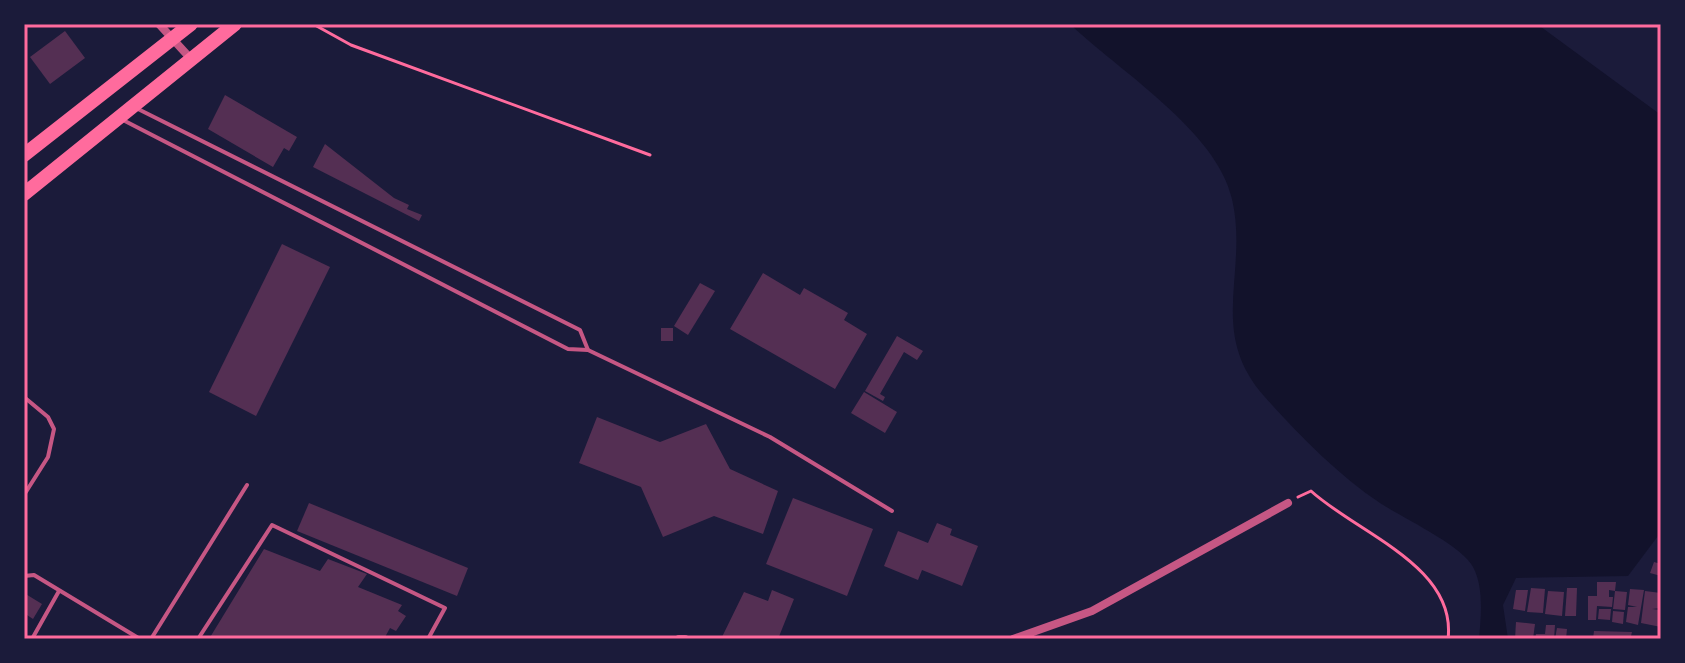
<svg xmlns="http://www.w3.org/2000/svg" width="1685" height="663" font-family="'Archivo Narrow',sans-serif">
<rect width="100%" height="100%" fill="#1b1b3a"/>
<path fill="#12122b" d="M1070,24H1537L1661,115V532L1628,576L1516,578L1503,605L1508,639H1479C1481,617 1484,587 1473,567C1463,546 1401,517 1380,503C1337,474 1298,434 1264,396C1207,331 1249,273 1232,199C1217,131 1119,71 1070,24Z"/>
<g fill="#542f53">
<polygon points="65,31 85,58 50,84 30,57"/>
<polygon points="225,95 297,137 289,151 284,148 273,167 208,129"/>
<polygon points="325,144 394,198 409,205 407,209 422,215 419,221 313,167"/>
<polygon points="282,244 330,267 256,416 209,392"/>
<polygon points="763,273 800,295 804,288 848,313 844,320 867,334 835,389 730,329"/>
<polygon points="700,283 715,291 688,335 674,326"/>
<rect x="661" y="328" width="12" height="13"/>
<polygon points="897,336 923,351 917,360 904,352 880,394 885,397 883,401 865,391"/>
<polygon points="864,392 897,412 885,433 851,413"/>
<polygon points="597,417 660,442 706,424 730,469 778,491 763,534 714,516 663,537 641,487 579,463"/>
<polygon points="793,498 873,529 847,596 766,564"/>
<polygon points="309,503 468,568 457,596 297,531"/>
<polygon points="937,523 952,529 950,535 978,546 962,586 922,570 918,580 884,566 898,531 928,543"/>
<polygon points="264,549 320,571 328,559 367,574 358,587 402,605 398,611 406,616 396,631 390,628 384,639 209,639"/>
<polygon points="1654,562 1661,564 1661,576 1650,573"/>
<polygon points="1597,582 1616,582 1615,591 1627,592 1625,610 1613,609 1615,591 1609,590 1609,597 1613,597 1612,607 1597,606 1596,620 1588,620 1588,596 1597,596"/>
<polygon points="1531,588 1545,589 1543,613 1527,612"/>
<polygon points="1567,588 1577,588 1576,616 1565,616"/>
<polygon points="1630,589 1644,590 1638,625 1626,622 1628,607 1637,607 1628,605"/>
<polygon points="772,590 794,599 778,639 722,637 744,592 768,601"/>
<polygon points="1516,590 1528,590 1525,611 1513,609"/>
<polygon points="1548,591 1564,592 1562,616 1545,614"/>
<polygon points="1645,591 1661,593 1661,608 1652,609 1661,610 1661,627 1641,623"/>
<polygon points="24,593 42,604 33,619 24,613"/>
<polygon points="1599,609 1611,609 1610,620 1598,619"/>
<polygon points="1613,611 1624,612 1623,624 1612,622"/>
<polygon points="1516,622 1535,624 1533,639 1515,639"/>
<polygon points="1546,625 1555,625 1554,639 1535,639 1536,634 1545,634"/>
<polygon points="1557,628 1567,629 1566,639 1555,639"/>
<polygon points="1594,631 1632,632 1631,636 1639,639 1593,639"/>
</g>
<g fill="none" stroke-linecap="round" stroke-linejoin="round">
<g stroke="#ff6b9d" stroke-width="3">
<polyline points="313,24 351,45 650,155"/>
<path d="M1298,497L1311,491C1357,533 1457,566 1448,639"/>
</g>
<g stroke="#c65784" stroke-width="4">
<polyline points="138,109 580,330 588,350 770,437 892,511"/>
<polyline points="121,119 568,349 588,350"/>
<polyline points="24,397 48,417 54,429 48,457 24,495"/>
<polyline points="24,576 34,575 140,639"/>
<polyline points="32,639 59,591"/>
<polyline points="151,639 247,485"/>
<polyline points="198,639 272,525 445,608 428,639"/>
</g>
<g stroke="#c65784" stroke-width="8">
<polyline points="159,24 191,59"/>
<polyline points="679,639 685,639"/>
<polyline points="1013,639 1092,611 1288,503"/>
</g>
<g stroke="#ff6b9d" stroke-width="14">
<polyline points="24,155 191,24"/>
<polyline points="24,194 235,24"/>
</g>
</g>
<rect width="1685" height="663" fill="none" stroke="#1b1b3a" stroke-width="52"/>
<rect x="26" y="26" width="1633" height="611" fill="none" stroke="#ff6b9d" stroke-width="3"/>
</svg>
